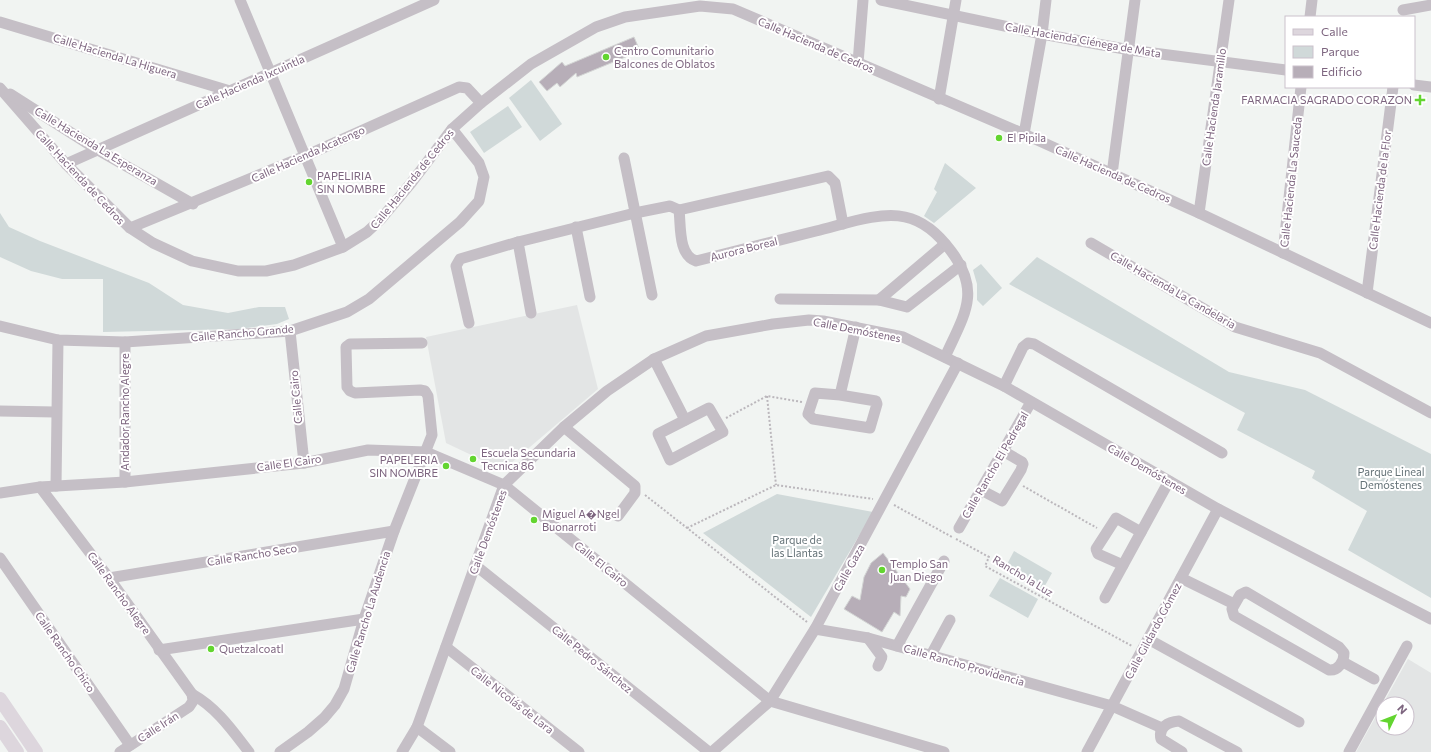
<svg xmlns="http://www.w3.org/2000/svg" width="1431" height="752" font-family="Commissioner,sans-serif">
<rect width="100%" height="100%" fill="#f1f4f2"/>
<g fill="#e3e5e5" fill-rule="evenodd">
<polygon points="577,305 598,389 503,470 446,443 426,337"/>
<path d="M1408,659L1431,673V752H1356ZM1383,704H1407V728H1383Z"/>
</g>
<g fill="#d0d9d9">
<polygon points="531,80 562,124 540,141 509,98"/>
<polygon points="508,106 522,127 484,153 470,132"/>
<polygon points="945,163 976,188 934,223 924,216 937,192 934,189"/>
<polygon points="0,213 9,227 40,241 149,283 183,305 228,313 259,307 285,307 289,319 277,324 239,329 103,332 103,279 62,279 31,271 0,257"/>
<polygon points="1037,257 1229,372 1305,390 1431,454 1431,598 1348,550 1367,511 1312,478 1315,471 1237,430 1245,413 1009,284"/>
<polygon points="981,264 1002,288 983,306 977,300 977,284 973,270"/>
<polygon points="777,494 873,512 811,617 703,533"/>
<polygon points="1014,551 1052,573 1042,591 1004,570"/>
<polygon points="1000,578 1038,599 1028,618 989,596"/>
</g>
<g fill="#b7aeb8" stroke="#d3d5d4">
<polygon points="634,37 640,51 577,77 576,73 560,87 557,83 547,91 539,82 562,62 565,66"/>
<polygon points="883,553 910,589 906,597 901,596 900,616 894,612 882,632 844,609 852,596 860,600 864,577 871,563"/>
</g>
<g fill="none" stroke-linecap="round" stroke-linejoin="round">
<g stroke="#bbb7bc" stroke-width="2" stroke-dasharray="2 2" stroke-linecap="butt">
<polyline points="767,396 776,485"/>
<polyline points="726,418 767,396 802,402"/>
<polyline points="1023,486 1097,528"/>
<polyline points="645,495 807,622"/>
<polyline points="894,505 952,537"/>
<polyline points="687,528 776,485 873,499"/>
<polyline points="956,539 989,557 985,566 1132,646"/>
</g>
<g stroke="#c5bfc6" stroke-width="11">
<polyline points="240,0 343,247"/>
<polyline points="881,0 1042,34 1130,50 1286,70"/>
<polyline points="1403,10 1431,5"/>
<polyline points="1310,17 1312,0"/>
<polyline points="0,22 230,91"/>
<polyline points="858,63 863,0"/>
<polyline points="1414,85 1431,87"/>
<polyline points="0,88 66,164 130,228 153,243 192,261 238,271 266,271 294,265 343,247 367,232 381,219 412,182 452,129 481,103 531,64 596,27 625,17 700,6 733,9 1024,134 1199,213 1431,323"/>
<polyline points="10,94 98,150 193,204"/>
<polyline points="939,99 956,0"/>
<polyline points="1024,134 1042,34 1046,0"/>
<polyline points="624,158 652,295"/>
<polyline points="66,164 434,0"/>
<polyline points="1112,174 1135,0"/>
<polyline points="679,210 828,176 835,183 843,224"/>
<polyline points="1199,213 1229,0"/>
<polyline points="576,227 590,297"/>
<polyline points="130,228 305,156 459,87 467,88 481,103"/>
<polyline points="518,242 531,313"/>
<polyline points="1091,243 1235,327 1320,353 1431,413"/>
<polyline points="1283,253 1301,87"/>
<polyline points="1367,293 1393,87"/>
<polyline points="780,299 879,300 907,307 961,265"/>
<polyline points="879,300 945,244"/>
<path d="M469,323L456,266L460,259L518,242L635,213L670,206L679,210C681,226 678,255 696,261C736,251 776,241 816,231C842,225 879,211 905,217C924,221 940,236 951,251C982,292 964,315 945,357"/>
<polyline points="0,326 58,340 125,342 290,331 347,312 369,299 460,222 479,201 484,177 479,163 452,129"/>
<polyline points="290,331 304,463"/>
<polyline points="654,359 685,420"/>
<polyline points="1004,386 1023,347 1028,343 1034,344 1222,453"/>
<polyline points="840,395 876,401 877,404 870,428 813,419 808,414 815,393 840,395 856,327"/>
<polygon points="709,408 723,432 670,460 658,434"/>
<polyline points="0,411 55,412"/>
<polyline points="564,427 635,486 635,493 618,516"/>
<polyline points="125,482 125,342"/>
<polyline points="56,486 58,340"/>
<polyline points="40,487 109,578 192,694 193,701 189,707 120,752"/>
<polyline points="981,490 1002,501 1021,470 1023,464 1022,462 1003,451"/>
<polyline points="0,493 40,487 125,482 304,463 368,450 426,452 504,485 770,701 944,752"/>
<polyline points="959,528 1031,402"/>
<polyline points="0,558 130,745"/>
<polyline points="475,565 709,752"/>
<polyline points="1123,565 1098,554 1096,549 1116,518 1141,532"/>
<polyline points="109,578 394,531"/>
<polyline points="1181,578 1234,604"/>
<path d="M1246,592L1339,647L1344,653C1344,662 1338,671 1329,670L1234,616L1232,609L1240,595Z"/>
<polyline points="1105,598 1169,481"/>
<polyline points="815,629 868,638 1112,706 1162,728"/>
<polyline points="868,638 882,657 878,666"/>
<polyline points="1148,639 1299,722"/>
<polyline points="897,646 944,561"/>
<polyline points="446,647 579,752"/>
<polyline points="159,650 364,619"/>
<polyline points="931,655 950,620"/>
<polyline points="1343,662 1374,679"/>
<path d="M192,694C217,708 232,730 249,752"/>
<polyline points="417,727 450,752"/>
<polyline points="280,752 308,732 324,718 335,705 344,689 364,619 394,531 432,435 428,396 425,391 420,390 355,393 350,391 347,387 346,347 350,344 422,343"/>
<polyline points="402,752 417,727 504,485 564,427 607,391 654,359 706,336 773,324 809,320 823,321 903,337 1004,386 1218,509 1431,619"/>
<polyline points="712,752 770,701 815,629 958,363"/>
<polyline points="1087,752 1218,509"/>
<path d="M1182,752L1161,739C1158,727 1168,722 1179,721L1237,752"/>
<polyline points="1349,752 1407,646"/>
</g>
<g stroke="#ddd6dd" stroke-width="14">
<polyline points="0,699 36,752"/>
<polyline points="0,727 17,752"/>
</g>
</g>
<g fill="#63d530" stroke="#fff" stroke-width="1.5">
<circle cx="606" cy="57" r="4"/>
<path d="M1418 94h4v4h4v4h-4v4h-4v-4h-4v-4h4z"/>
<circle cx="999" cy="138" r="4"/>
<circle cx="309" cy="182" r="4"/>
<circle cx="473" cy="459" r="4"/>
<circle cx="446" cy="466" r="4"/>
<circle cx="534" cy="520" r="4"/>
<circle cx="882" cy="570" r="4"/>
<circle cx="211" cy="649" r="4"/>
</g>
<g text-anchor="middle" stroke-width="4" stroke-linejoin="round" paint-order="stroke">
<g font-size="11" fill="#7d657f" stroke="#fff">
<text transform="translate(1083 40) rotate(10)" y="4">Calle Hacienda Ciénega de Mata</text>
<text transform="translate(816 45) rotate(23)" y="4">Calle Hacienda de Cedros</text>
<text transform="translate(115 56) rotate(17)" y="4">Calle Hacienda La Higuera</text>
<text transform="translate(250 82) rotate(-24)" y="4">Calle Hacienda Ixcuintla</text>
<text transform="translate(1214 107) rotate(-82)" y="4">Calle Hacienda Jaramillo</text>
<text transform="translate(96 146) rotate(31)" y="4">Calle Hacienda La Esperanza</text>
<text transform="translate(308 154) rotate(-24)" y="4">Calle Hacienda Acatengo</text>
<text transform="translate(1113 174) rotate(24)" y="4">Calle Hacienda de Cedros</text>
<text transform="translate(80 177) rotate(47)" y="4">Calle Hacienda de Cedros</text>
<text transform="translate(412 179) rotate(-51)" y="4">Calle Hacienda de Cedros</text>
<text transform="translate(1291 182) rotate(-84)" y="4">Calle Hacienda La Sauceda</text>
<text transform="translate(1380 190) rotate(-83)" y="4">Calle Hacienda de la Flor</text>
<text transform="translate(744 249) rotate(-14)" y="4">Aurora Boreal</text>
<text transform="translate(1173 290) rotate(30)" y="4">Calle Hacienda La Candelaria</text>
<text transform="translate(857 330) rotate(11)" y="4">Calle Demóstenes</text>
<text transform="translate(242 333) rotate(-5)" y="4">Calle Rancho Grande</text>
<text transform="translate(296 397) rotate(-95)" y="4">Calle Cairo</text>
<text transform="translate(125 412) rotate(-90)" y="4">Andador Rancho Alegre</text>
<text transform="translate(289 463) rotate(-8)" y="4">Calle El Cairo</text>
<text transform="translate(995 465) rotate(-60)" y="4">Calle Rancho El Pedregal</text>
<text transform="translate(1147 469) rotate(30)" y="4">Calle Demóstenes</text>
<text transform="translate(488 532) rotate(-70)" y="4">Calle Demóstenes</text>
<text transform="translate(252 555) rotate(-9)" y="4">Calle Rancho Seco</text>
<text transform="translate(601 564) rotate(39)" y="4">Calle El Cairo</text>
<text transform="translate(849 568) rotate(-61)" y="4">Calle Gaza</text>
<text transform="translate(1023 576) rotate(31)" y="4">Rancho la Luz</text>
<text transform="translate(119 593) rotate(54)" y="4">Calle Rancho Alegre</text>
<text transform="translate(368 612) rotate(-73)" y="4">Calle Rancho La Audencia</text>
<text transform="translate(1153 631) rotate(-62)" y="4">Calle Gildardo Gómez</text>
<text transform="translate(65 652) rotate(55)" y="4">Calle Rancho Chico</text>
<text transform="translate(592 659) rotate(39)" y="4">Calle Pedro Sánchez</text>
<text transform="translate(964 665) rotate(16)" y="4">Calle Rancho Providencia</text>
<text transform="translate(512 700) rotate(38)" y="4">Calle Nicolás de Lara</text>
<text transform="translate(158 727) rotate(-33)" y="4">Calle Irán</text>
</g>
<g font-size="11" fill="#7d657f" stroke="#fff" text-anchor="start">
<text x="614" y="55">Centro Comunitario<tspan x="614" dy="13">Balcones de Oblatos</tspan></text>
<text x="1412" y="104" text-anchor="end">FARMACIA SAGRADO CORAZON</text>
<text x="1007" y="142">El Pipila</text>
<text x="317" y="180">PAPELIRIA<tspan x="317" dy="13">SIN NOMBRE</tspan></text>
<text x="481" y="457">Escuela Secundaria<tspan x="481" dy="13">Tecnica 86</tspan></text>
<text x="438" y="464" text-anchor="end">PAPELERIA<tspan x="438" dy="13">SIN NOMBRE</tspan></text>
<text x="542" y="518">Miguel A�Ngel<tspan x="542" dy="13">Buonarroti</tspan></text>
<text x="890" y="568">Templo San<tspan x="890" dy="13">Juan Diego</tspan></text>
<text x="219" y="653">Quetzalcoatl</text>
</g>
<g font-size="11" fill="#647277" stroke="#fff">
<text x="1391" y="476">Parque Lineal<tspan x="1391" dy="13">Demóstenes</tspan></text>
<text x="797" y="544">Parque de<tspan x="797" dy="13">las Llantas</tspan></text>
</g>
</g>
<rect x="1285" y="16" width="130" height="72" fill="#ffffff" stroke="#cbc1cc"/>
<rect x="1293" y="29" width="20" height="6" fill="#ddd6dd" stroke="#cbc1cc"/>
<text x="1321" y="36" font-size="12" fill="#7d657f">Calle</text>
<rect x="1293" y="46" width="20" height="12" fill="#d0d9d9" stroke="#cbc1cc"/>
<text x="1321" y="56" font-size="12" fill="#7d657f">Parque</text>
<rect x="1293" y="66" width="20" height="12" fill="#b7aeb8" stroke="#cbc1cc"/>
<text x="1321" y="76" font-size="12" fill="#7d657f">Edificio</text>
<g transform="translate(1395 716) rotate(47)"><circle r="19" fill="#ffffff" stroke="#cbc1cc"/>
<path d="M0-3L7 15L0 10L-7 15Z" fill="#63d530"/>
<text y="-6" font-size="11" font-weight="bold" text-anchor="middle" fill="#7d657f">N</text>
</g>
</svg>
